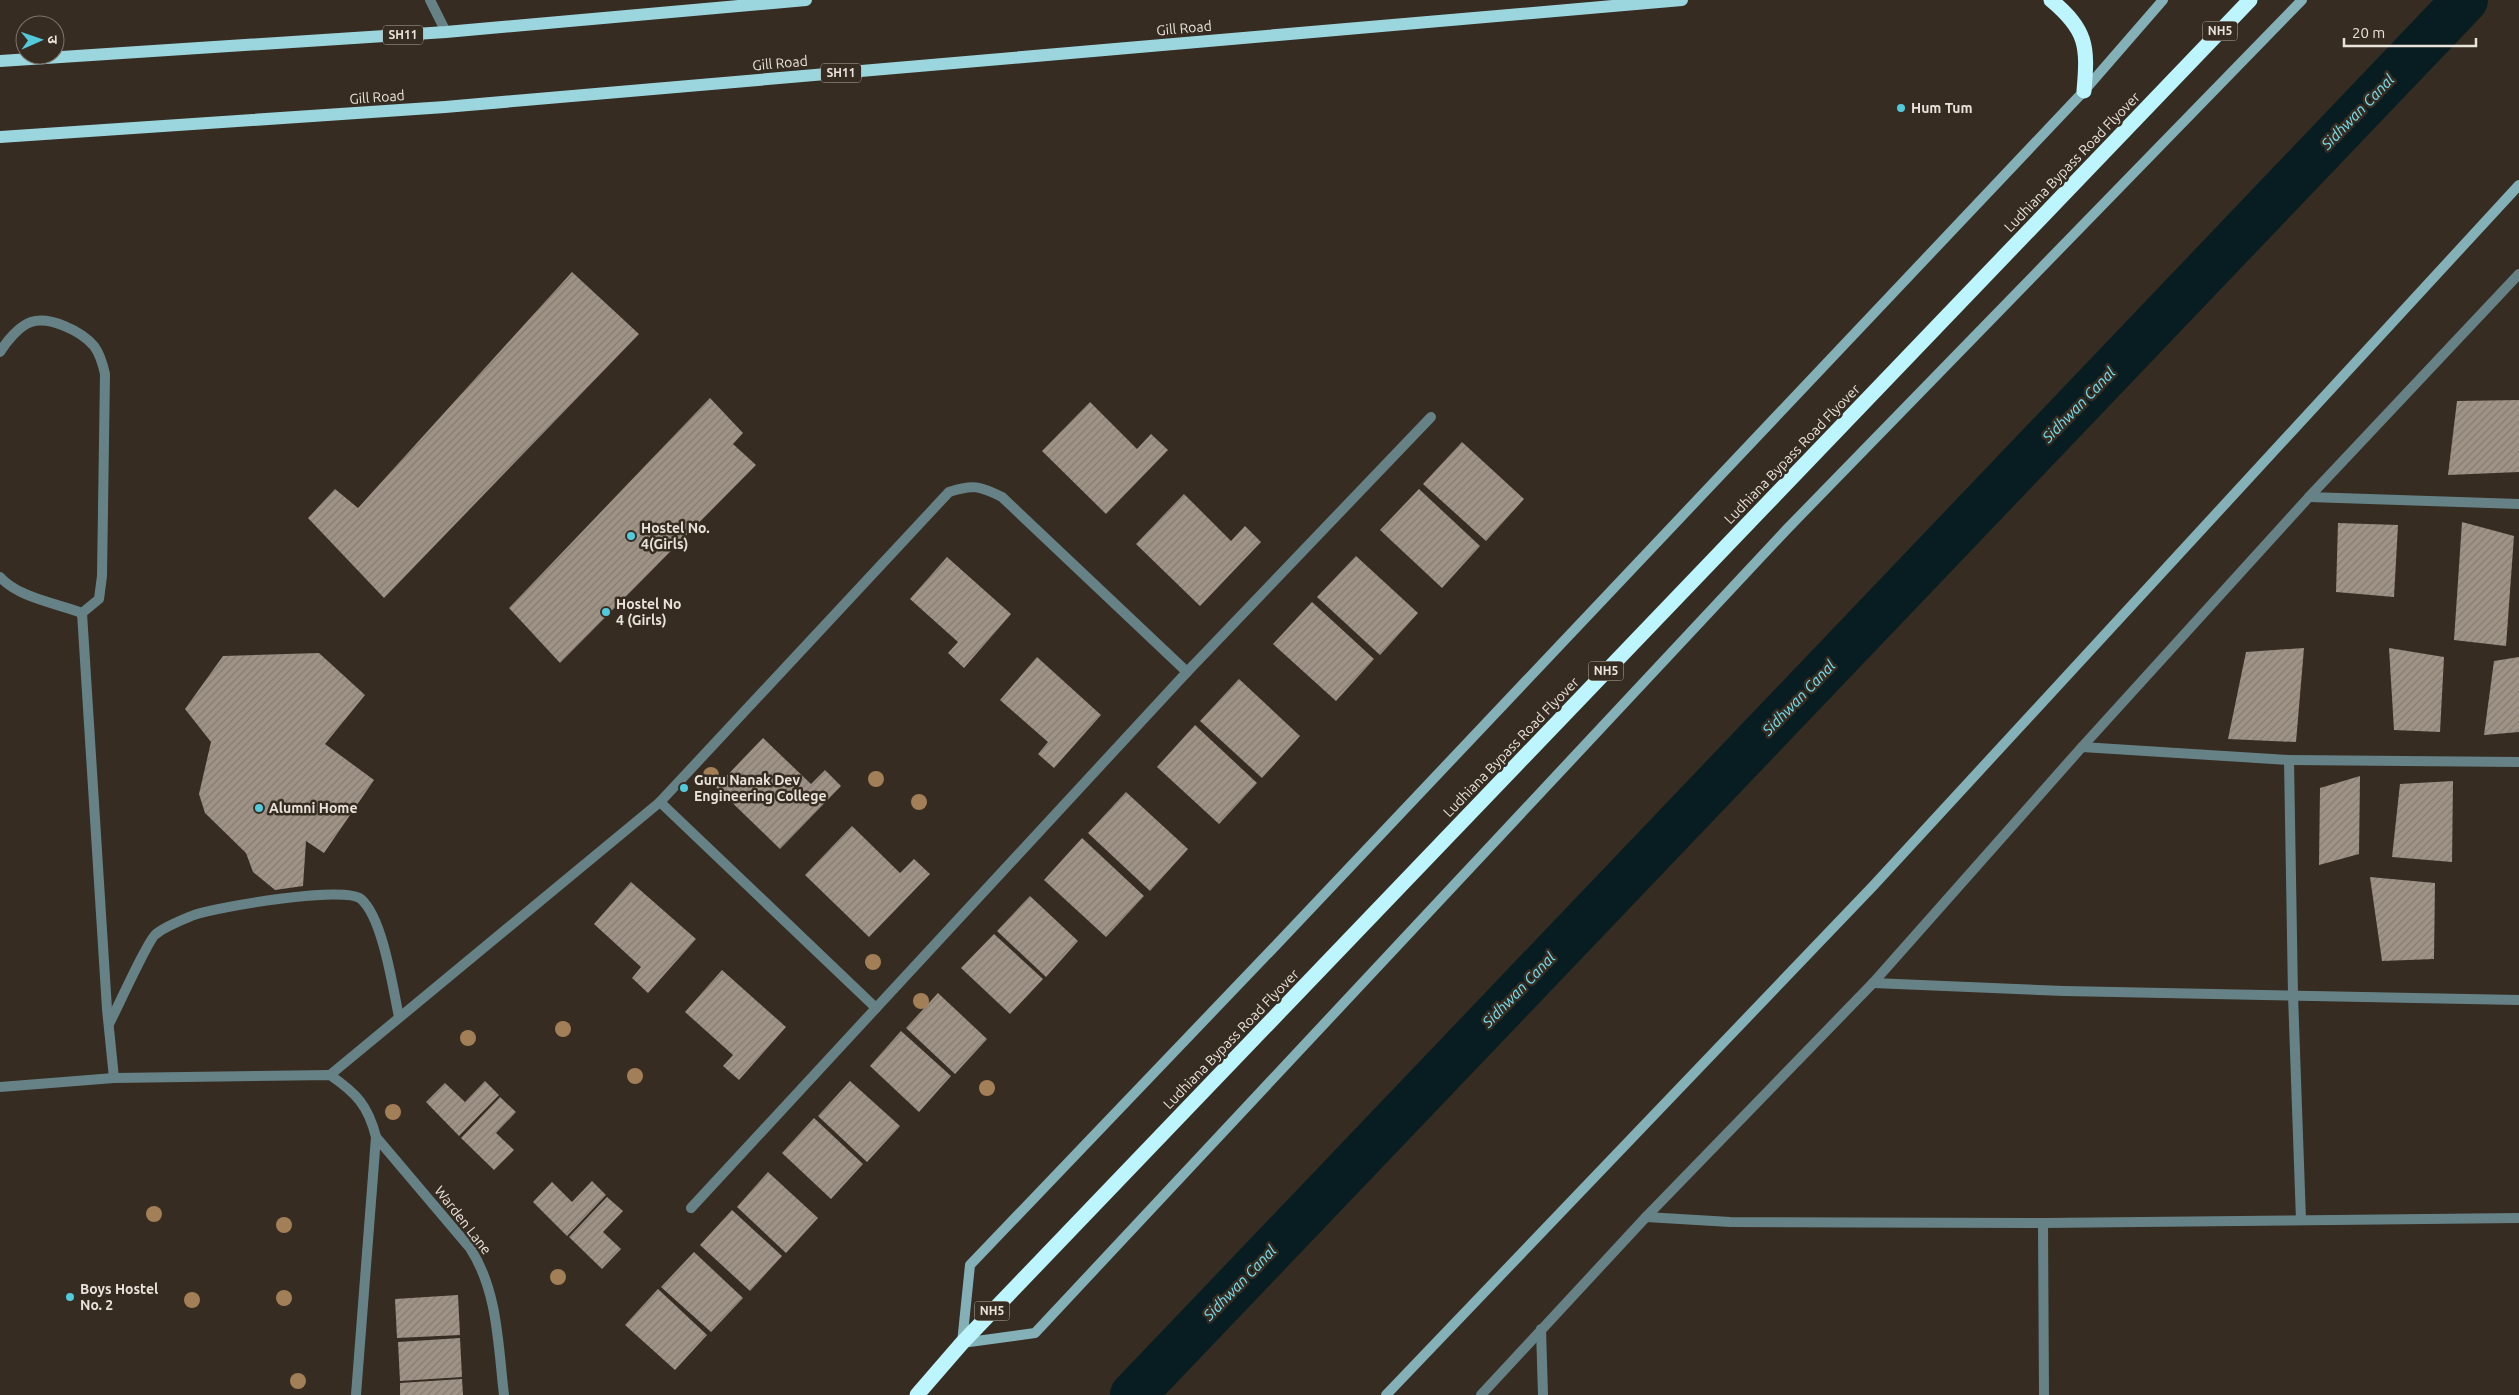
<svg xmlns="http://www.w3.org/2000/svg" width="2519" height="1395" font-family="Ubuntu,'Noto Sans Devanagari',sans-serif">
<defs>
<pattern id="building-hatch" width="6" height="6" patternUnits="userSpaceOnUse" patternTransform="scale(1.25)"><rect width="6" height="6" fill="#9f9386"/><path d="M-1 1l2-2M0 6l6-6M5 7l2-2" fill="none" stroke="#847b72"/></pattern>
</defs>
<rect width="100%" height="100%" fill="#362c21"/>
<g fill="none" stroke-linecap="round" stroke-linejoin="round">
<polyline stroke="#071d21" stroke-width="46" points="1133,1395 2465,0"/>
</g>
<g fill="url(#building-hatch)">
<polygon points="572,272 639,334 384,598 308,518 335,489 358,508"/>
<polygon points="710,398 743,433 733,444 756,465 560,663 509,608"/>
<polygon points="2519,400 2519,472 2448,475 2457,401"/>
<polygon points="1090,402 1137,449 1151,434 1168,450 1106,514 1042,451"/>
<polygon points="1462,442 1524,499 1486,541 1423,484"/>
<polygon points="1419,489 1480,546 1442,588 1380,530"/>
<polygon points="1184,494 1231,541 1245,526 1261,542 1200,606 1136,544"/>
<polygon points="2462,522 2514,536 2506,646 2454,640"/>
<polygon points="2338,523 2398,525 2394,597 2336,592"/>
<polygon points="1356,556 1418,613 1380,655 1317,597"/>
<polygon points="947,557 1011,614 964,668 948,653 958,642 910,599"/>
<polygon points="1312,602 1374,659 1336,701 1273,644"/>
<polygon points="2304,648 2296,742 2228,739 2246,652"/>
<polygon points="2389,648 2444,657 2440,732 2394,730"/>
<polygon points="319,653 365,695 325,744 374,780 324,853 306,841 303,886 275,890 253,872 246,853 205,813 199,794 211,742 185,709 223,656"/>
<polygon points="1037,657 1101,715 1054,768 1038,754 1048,742 1000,700"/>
<polygon points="2519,657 2519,732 2484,735 2494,661"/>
<polygon points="1239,679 1300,736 1262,778 1200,721"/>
<polygon points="1195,725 1257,783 1219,824 1157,767"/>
<polygon points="763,738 811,784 825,770 841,786 780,849 716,787"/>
<polygon points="2360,776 2359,854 2319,865 2320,788"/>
<polygon points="2453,781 2452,862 2392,857 2400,784"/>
<polygon points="1126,792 1188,849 1150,891 1088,833"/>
<polygon points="852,826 900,873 914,859 930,874 869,937 805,875"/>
<polygon points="1082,838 1144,896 1106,937 1044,880"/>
<polygon points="2370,877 2435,883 2434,959 2382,961"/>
<polygon points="631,882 696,939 648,993 632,978 641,967 594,924"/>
<polygon points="1030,896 1078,941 1046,977 997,931"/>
<polygon points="994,934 1043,979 1010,1014 961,968"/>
<polygon points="722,970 786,1027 739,1080 723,1066 733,1055 685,1012"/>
<polygon points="938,993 987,1039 955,1074 906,1028"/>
<polygon points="901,1031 951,1076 919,1112 870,1066"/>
<polygon points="485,1081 499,1095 459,1136 426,1102 445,1083 465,1102"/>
<polygon points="850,1081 900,1126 867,1162 818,1116"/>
<polygon points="500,1097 516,1112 496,1133 514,1150 494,1170 461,1138"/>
<polygon points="814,1118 863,1164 831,1199 782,1153"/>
<polygon points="768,1172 818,1218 786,1253 737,1207"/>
<polygon points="592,1181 606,1195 567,1236 533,1202 552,1182 572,1202"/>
<polygon points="607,1197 623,1211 603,1232 621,1249 602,1269 569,1237"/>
<polygon points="732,1210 782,1256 750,1291 700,1245"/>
<polygon points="694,1252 743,1298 711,1332 661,1287"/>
<polygon points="658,1289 707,1335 675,1370 625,1325"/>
<polygon points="458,1295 460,1335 397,1338 395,1299"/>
<polygon points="460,1338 462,1377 400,1381 398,1342"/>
<polygon points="462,1379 463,1395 400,1395 400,1383"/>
</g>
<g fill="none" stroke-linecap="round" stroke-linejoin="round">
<g stroke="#668286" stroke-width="10">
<polyline points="430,0 446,32"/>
<path d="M0,352C6,342 19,326 31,322C50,316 81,331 94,346C100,354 103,365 105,374L102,576L99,599L82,613"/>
<path d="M0,577C19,598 56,603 82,613"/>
<polyline points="82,613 107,1009 114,1078"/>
<polyline points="660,802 876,1008"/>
<path d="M330,1075L660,802L949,492C973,484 980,486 1002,497L1187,672"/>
<path d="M0,1087L114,1078L330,1075C356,1093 368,1105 376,1137L356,1395"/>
<path d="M376,1137L470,1248C498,1291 498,1345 504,1395"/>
<polyline points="691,1208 1187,672 1431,417"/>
</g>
<g stroke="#668286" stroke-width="10">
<polyline points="2519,274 2309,497 2519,504"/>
<polyline points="2289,760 2519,762"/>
<polyline points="1873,983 2064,991 2519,1000"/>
<path d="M109,1024C116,1011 149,938 156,934C166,926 182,920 194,915C218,907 344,885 361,899C383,918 393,989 399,1017"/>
<polyline points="1646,1217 1730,1222 2043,1223 2519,1218"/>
<polyline points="2301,1220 2293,995 2289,760 2082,747 2309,497"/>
<polyline points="2043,1223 2044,1395"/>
<polyline points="1541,1329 1543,1395"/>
<polyline points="1481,1395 1646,1217 1873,983 2082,747"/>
</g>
<g stroke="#84b1b8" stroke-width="10">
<polyline points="2163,0 2084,91 1279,942 970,1265 962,1343 1035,1333 1788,528 2302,0"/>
<polyline points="1386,1395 1874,885 2519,185"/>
</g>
<g stroke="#9bd6df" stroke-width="12">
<polyline points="0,61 446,32 806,0"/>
<polyline points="0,137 445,107 1682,0"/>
</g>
<g stroke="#bdf5fe" stroke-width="15">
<path d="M2051,0C2087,30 2088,46 2084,91"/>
<polyline points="917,1395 962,1343 2250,0"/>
</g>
</g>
<g fill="#a27f57">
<circle cx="711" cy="775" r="8"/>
<circle cx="876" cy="779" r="8"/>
<circle cx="919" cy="802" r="8"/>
<circle cx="873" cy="962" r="8"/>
<circle cx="921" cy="1001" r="8"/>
<circle cx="563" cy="1029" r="8"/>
<circle cx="468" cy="1038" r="8"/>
<circle cx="635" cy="1076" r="8"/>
<circle cx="987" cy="1088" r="8"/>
<circle cx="393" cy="1112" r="8"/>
<circle cx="154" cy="1214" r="8"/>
<circle cx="284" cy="1225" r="8"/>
<circle cx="558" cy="1277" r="8"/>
<circle cx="284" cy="1298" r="8"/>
<circle cx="192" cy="1300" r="8"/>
<circle cx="298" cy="1381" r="8"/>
</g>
<g fill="#53cadc" stroke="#362c21" stroke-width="2">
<circle cx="1901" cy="108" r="5"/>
<circle cx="631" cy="536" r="5"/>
<circle cx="606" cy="612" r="5"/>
<circle cx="684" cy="788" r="5"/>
<circle cx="259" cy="808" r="5"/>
<circle cx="70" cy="1297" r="5"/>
</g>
<g text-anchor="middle" stroke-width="5" stroke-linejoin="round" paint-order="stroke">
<g fill="#362c21" stroke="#b4aca4" stroke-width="1">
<rect x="2202.5" y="21.5" width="35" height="19" rx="4"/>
<rect x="383" y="25.5" width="40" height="19" rx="4"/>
<rect x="821" y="63.5" width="40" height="19" rx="4"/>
<rect x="1588.5" y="661.5" width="35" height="19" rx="4"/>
<rect x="974.5" y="1301.5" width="35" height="19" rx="4"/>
</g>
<g font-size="12" font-weight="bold" fill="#eae3dc">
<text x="2220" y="35">NH5</text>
<text x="403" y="39">SH11</text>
<text x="841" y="77">SH11</text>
<text x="1606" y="675">NH5</text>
<text x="992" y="1315">NH5</text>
</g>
<g font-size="14" fill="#eae3dc" stroke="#362c21">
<text transform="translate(1184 28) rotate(-5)" y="5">Gill Road</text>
<text transform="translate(780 63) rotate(-5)" y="5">Gill Road</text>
<text transform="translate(377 97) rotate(-4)" y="5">Gill Road</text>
<text transform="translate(2072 162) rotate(-46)" y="5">Ludhiana Bypass Road Flyover</text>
<text transform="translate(1792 454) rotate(-46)" y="5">Ludhiana Bypass Road Flyover</text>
<text transform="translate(1511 747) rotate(-46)" y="5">Ludhiana Bypass Road Flyover</text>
<text transform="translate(1231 1039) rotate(-46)" y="5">Ludhiana Bypass Road Flyover</text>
<text transform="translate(463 1220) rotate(52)" y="5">Warden Lane</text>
</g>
<g font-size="14" font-weight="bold" fill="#eae3dc" stroke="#362c21" text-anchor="start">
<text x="1911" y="113">Hum Tum</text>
<text x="641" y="533">Hostel No.<tspan x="641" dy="16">4(Girls)</tspan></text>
<text x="616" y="609">Hostel No<tspan x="616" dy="16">4 (Girls)</tspan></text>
<text x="694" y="785">Guru Nanak Dev<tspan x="694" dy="16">Engineering College</tspan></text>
<text x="269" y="813">Alumni Home</text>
<text x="80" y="1294">Boys Hostel<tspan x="80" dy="16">No. 2</tspan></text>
</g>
<g font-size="15" font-style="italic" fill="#75e1f2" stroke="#362c21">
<text transform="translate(2358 112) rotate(-46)" y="5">Sidhwan Canal</text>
<text transform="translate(2079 405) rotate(-46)" y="5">Sidhwan Canal</text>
<text transform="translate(1799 698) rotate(-46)" y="5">Sidhwan Canal</text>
<text transform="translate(1519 990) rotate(-46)" y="5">Sidhwan Canal</text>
<text transform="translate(1240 1283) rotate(-46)" y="5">Sidhwan Canal</text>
</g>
</g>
<g transform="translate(40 40) rotate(88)"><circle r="24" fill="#362c21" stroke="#7e756c"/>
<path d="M0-4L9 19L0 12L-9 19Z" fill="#53cadc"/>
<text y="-8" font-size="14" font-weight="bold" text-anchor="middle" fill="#eae3dc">उ</text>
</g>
<path d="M2344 38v8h132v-8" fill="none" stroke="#eae3dc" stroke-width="2.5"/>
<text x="2352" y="38" font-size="15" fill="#eae3dc" stroke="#362c21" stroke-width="4" paint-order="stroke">20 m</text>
</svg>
